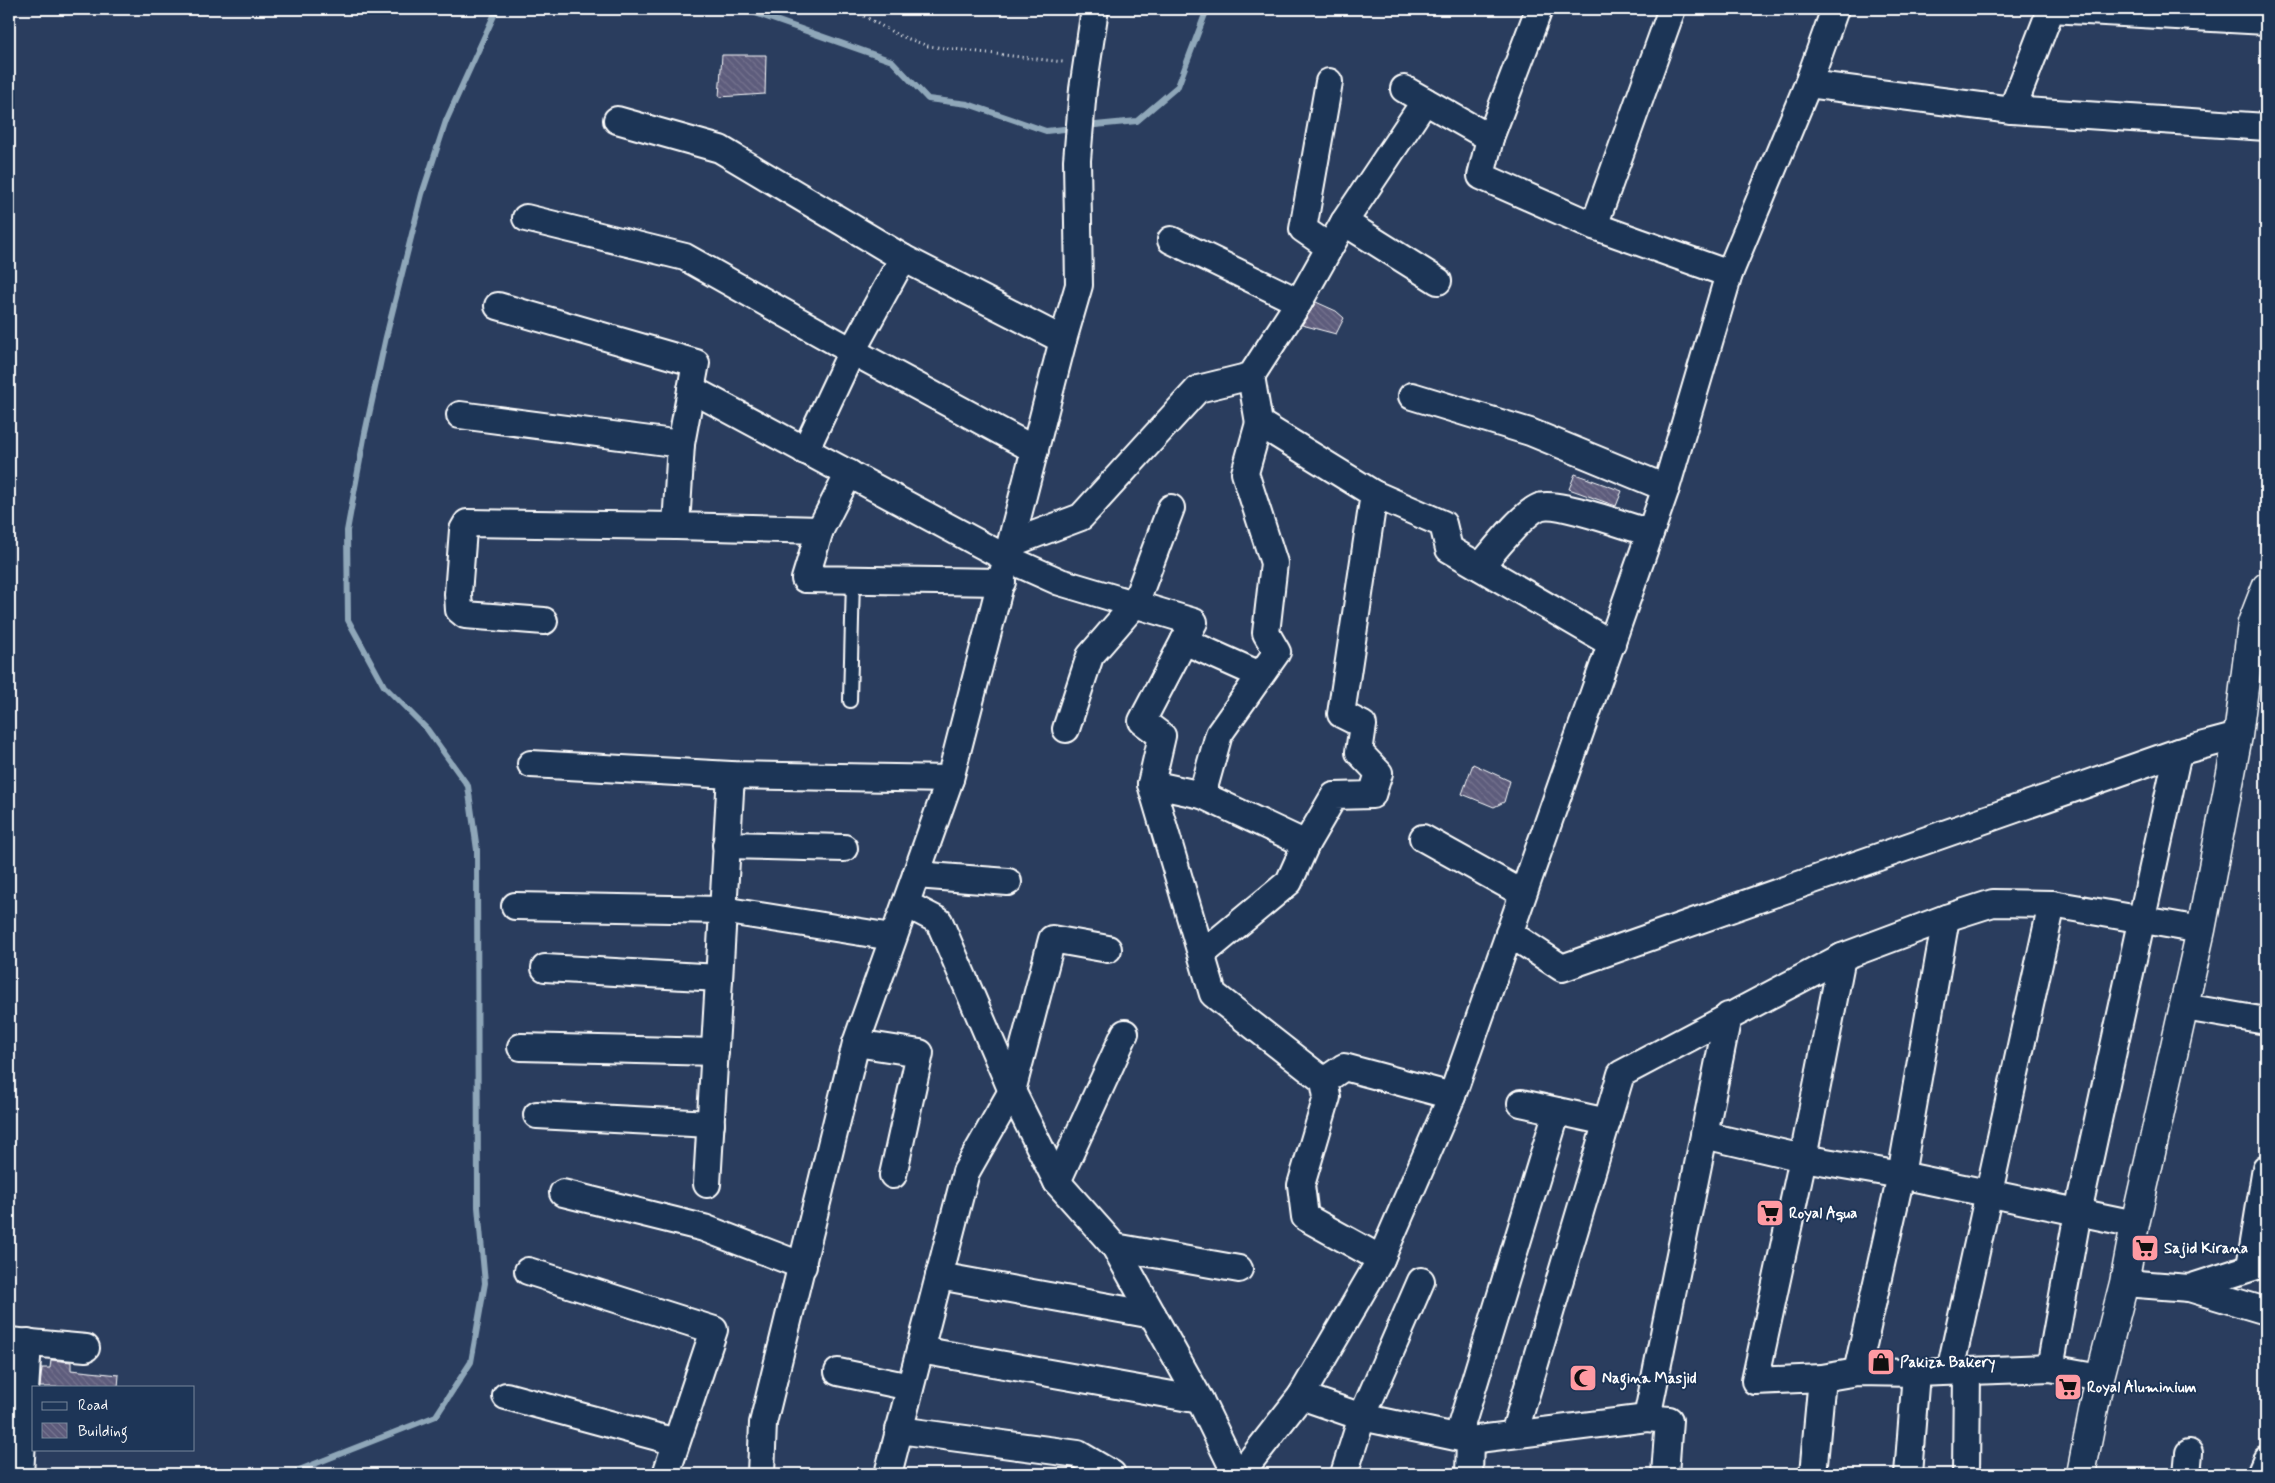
<svg xmlns="http://www.w3.org/2000/svg" width="2275" height="1483" font-family="Mynerve,sans-serif">
<defs>
<pattern id="building-back-hatch" width="6" height="6" patternUnits="userSpaceOnUse" patternTransform="scale(1.25)"><rect width="6" height="6" fill="#5d5b7b"/><path d="M-1 5l2 2M0 0l6 6M5-1l2 2" fill="none" stroke="#75748f"/></pattern>
</defs>
<rect width="100%" height="100%" fill="#2a3d5e"/>
<filter id="ink" filterUnits="userSpaceOnUse"><feTurbulence type="fractalNoise" baseFrequency=".02" numOctaves="2"/><feDisplacementMap in="SourceGraphic" scale="10" xChannelSelector="R" yChannelSelector="G"/><feConvolveMatrix kernelMatrix="1 2 1 2 8 2 1 2 1" color-interpolation-filters="sRGB"/></filter>
<g filter="url(#ink)">
<g fill="none" stroke-linecap="round" stroke-linejoin="round">
<g stroke="#8fa7b9" stroke-width="6">
<polyline points="744,9 892,61 928,99 968,104 1046,131 1073,128"/>
<polyline points="1085,126 1137,121 1178,86 1207,9"/>
<polyline points="289,1474 436,1416 471,1362 485,1283 478,1207 477,850 468,786 427,729 384,686 348,620 347,531 365,433 386,337 422,194 446,121 497,9"/>
</g>
</g>
<g fill="url(#building-back-hatch)" stroke="#fff">
<polygon points="722,55 766,55 765,94 719,97"/>
<polygon points="1316,302 1336,311 1344,318 1336,334 1302,325"/>
<polygon points="1575,474 1622,491 1616,506 1569,489"/>
<polygon points="1473,764 1510,781 1504,802 1494,807 1462,794"/>
<polygon points="51,1360 71,1362 71,1370 119,1375 118,1387 40,1387 42,1368 50,1368"/>
</g>
<g fill="none" stroke-linecap="round" stroke-linejoin="round">
<defs>
<polyline id="service" points="850,701 853,579"/>
<g id="minor">
<polyline points="1539,9 1490,138 1481,176 1594,226 1729,274"/>
<polyline points="2051,9 2266,21"/>
<polyline points="1808,84 2012,110 2266,127"/>
<polyline points="1404,89 1490,138"/>
<polyline points="2012,110 2051,9"/>
<polyline points="617,120 720,149 903,258 1063,340"/>
<polyline points="526,218 685,257 852,351 1035,450"/>
<polyline points="1344,222 1438,281"/>
<polyline points="1594,226 1672,9"/>
<polyline points="1171,240 1299,302"/>
<polyline points="1329,247 1303,229 1329,82"/>
<polyline points="498,306 696,363 681,444 676,526 820,530"/>
<polyline points="1251,376 1259,423 1374,494 1443,524 1449,549 1612,644"/>
<polyline points="691,389 1006,558 1060,582 1194,622 1142,721 1162,736 1151,784 1213,994 1324,1081 1327,1097 1301,1185 1305,1217 1381,1259"/>
<polyline points="1412,396 1530,432 1666,488"/>
<polyline points="460,415 681,444"/>
<polyline points="805,451 852,351 903,258"/>
<polyline points="849,473 820,530 805,579 1002,582"/>
<polyline points="1012,543 1081,517 1198,389 1251,376 1299,302 1344,222 1425,101"/>
<path d="M1480,567C1493,552 1522,514 1539,507C1556,500 1629,527 1650,533"/>
<polyline points="544,621 465,615 459,610 458,594 463,530 467,523 676,526"/>
<polyline points="1184,641 1260,675"/>
<polyline points="1066,729 1090,656 1135,604 1171,508"/>
<polyline points="531,764 731,775 950,779"/>
<polyline points="1151,784 1202,795 1306,844"/>
<polyline points="1202,795 1219,734 1277,652 1266,633 1274,563 1245,473 1259,423"/>
<polyline points="1423,838 1522,893"/>
<polyline points="726,845 844,848"/>
<polyline points="916,875 1008,882"/>
<polyline points="906,904 939,921 1012,1091 1057,1182 1115,1247 1200,1400 1236,1474"/>
<polyline points="515,906 722,910 892,937"/>
<polyline points="1509,933 1562,968 2178,752 2238,736"/>
<polyline points="1202,954 1289,882 1306,844 1334,796 1372,795 1379,773 1359,752 1363,725 1341,714 1374,494"/>
<polyline points="1842,957 1803,1158 1755,1381 1822,1378 1857,1372 1916,1373 2050,1368 2100,1377"/>
<polyline points="545,968 719,978"/>
<polyline points="2184,1007 2266,1021"/>
<polyline points="856,1043 920,1053 893,1175"/>
<polyline points="521,1047 715,1052"/>
<polyline points="1324,1081 1344,1067 1452,1096"/>
<polyline points="1521,1103 1607,1122"/>
<polyline points="537,1115 711,1124"/>
<polyline points="1704,1135 1803,1158 1901,1175 2135,1224"/>
<polyline points="1057,1182 1125,1033"/>
<polyline points="707,1184 731,775"/>
<polyline points="563,1193 704,1228 803,1266"/>
<polyline points="1115,1247 1239,1269"/>
<polyline points="2250,1267 2266,1168"/>
<polyline points="528,1271 714,1330 666,1474"/>
<polyline points="939,1276 1153,1315"/>
<polyline points="2124,1283 2189,1288 2266,1311"/>
<polyline points="2189,1288 2266,1263"/>
<polyline points="9,1341 86,1348"/>
<polyline points="920,1350 1200,1400"/>
<polyline points="2050,1368 2078,1212 2178,752"/>
<polyline points="1950,1371 2052,904"/>
<polyline points="838,1372 910,1387"/>
<polyline points="1857,1372 1901,1175 1946,918"/>
<polyline points="506,1396 676,1442"/>
<polyline points="1301,1396 1362,1417 1470,1440 1647,1418"/>
<polyline points="899,1430 1078,1454 1112,1474"/>
<polyline points="1514,1434 1621,1074 1842,957 1946,918 1993,903 2052,904 2201,930"/>
<polyline points="1458,1436 1557,1111"/>
<polyline points="20,1474 28,1342"/>
<polyline points="761,1474 763,1423 856,1043 950,779 1063,340 1079,285 1077,160 1083,89 1095,9"/>
<polyline points="888,1474 966,1172 1012,1091 1052,939 1108,949"/>
<polyline points="1240,1474 1301,1396 1381,1259 1452,1096 1666,488 1729,274 1808,84 1835,9"/>
<polyline points="1344,1474 1362,1417 1421,1281"/>
<polyline points="1469,1474 1470,1440"/>
<polyline points="1665,1474 1669,1420 1647,1418 1728,1016"/>
<polyline points="1813,1474 1822,1378"/>
<polyline points="1908,1474 1916,1373"/>
<polyline points="1966,1474 1967,1372"/>
<polyline points="2187,1474 2189,1453"/>
<polyline points="2260,1474 2266,1460"/>
</g>
<polyline id="secondary" points="2081,1474 2100,1377 2124,1283 2135,1224 2201,930 2238,736 2252,623 2266,587"/>
</defs>
<use href="#service" stroke="#fff" stroke-width="16"/>
<use href="#minor" stroke="#fff" stroke-width="30"/>
<use href="#secondary" stroke="#fff" stroke-width="31"/>
<polyline stroke="#fff" stroke-width="3" stroke-dasharray="1 4" stroke-linecap="butt" points="851,9 898,35 928,46 1063,62"/>
<use href="#service" stroke="#1d3557" stroke-width="12"/>
<use href="#minor" stroke="#1d3557" stroke-width="26"/>
<use href="#secondary" stroke="#1d3557" stroke-width="28"/>
</g>
</g>
<defs>
<symbol id="supermarket-square" viewBox="-11 -11 22 22"><rect x="-9" y="-9" width="18" height="18" rx="4" fill="#ff9aa2" stroke="#1d3557"/><path d="M-6-5.5h2.5l.6 2H6L4.5 2H-2.5L-4.4-4H-6ZM-1.5 3.2a1.3 1.3 0 1 0 .1 0ZM3 3.2a1.3 1.3 0 1 0 .1 0Z" fill="#111"/></symbol>
<symbol id="shop-square" viewBox="-11 -11 22 22"><rect x="-9" y="-9" width="18" height="18" rx="4" fill="#ff9aa2" stroke="#1d3557"/><path d="M-5-2.5h2.3a2.7 3.5 0 0 1 5.4 0H5L5.5 6h-11ZM-1.5-2.5h3a1.5 2.3 0 0 0-3 0Z" fill="#111"/></symbol>
<symbol id="mosque-square" viewBox="-11 -11 22 22"><rect x="-9" y="-9" width="18" height="18" rx="4" fill="#ff9aa2" stroke="#1d3557"/><path d="M3.5-4.9A6 6 0 1 0 3.5 4.9A5 5 0 1 1 3.5-4.9Z" fill="#111"/></symbol>
</defs>
<g fill-rule="evenodd">
<use href="#supermarket-square" x="1754" y="1197" width="32" height="32"/>
<use href="#supermarket-square" x="2129" y="1232" width="32" height="32"/>
<use href="#shop-square" x="1865" y="1346" width="32" height="32"/>
<use href="#mosque-square" x="1567" y="1362" width="32" height="32"/>
<use href="#supermarket-square" x="2052" y="1371" width="32" height="32"/>
</g>
<g text-anchor="middle" stroke-width="4" stroke-linejoin="round" paint-order="stroke">
<g font-size="15" font-weight="bold" fill="#fff" stroke="#1d3557" text-anchor="start">
<text x="1789" y="1218">Royal Aqua</text>
<text x="2164" y="1253">Sajid Kirana</text>
<text x="1900" y="1367">Pakiza Bakery</text>
<text x="1602" y="1383">Nagina Masjid</text>
<text x="2087" y="1392">Royal Aluminium</text>
</g>
</g>
<rect width="2275" height="1483" fill="none" stroke="#1d3557" stroke-width="30"/>
<rect x="15" y="15" width="2245" height="1453" fill="none" stroke="#fff" stroke-width="2" filter="url(#ink)"/>
<rect x="32" y="1386" width="162" height="65" fill="#1d3557" stroke="#77869a"/>
<rect x="42" y="1402" width="25" height="8" fill="#1d3557" stroke="#77869a"/>
<text x="78" y="1410" font-size="15" fill="#ffffff">Road</text>
<rect x="42" y="1423" width="25" height="15" fill="url(#building-back-hatch)" stroke="#77869a"/>
<text x="78" y="1436" font-size="15" fill="#ffffff">Building</text>
</svg>
